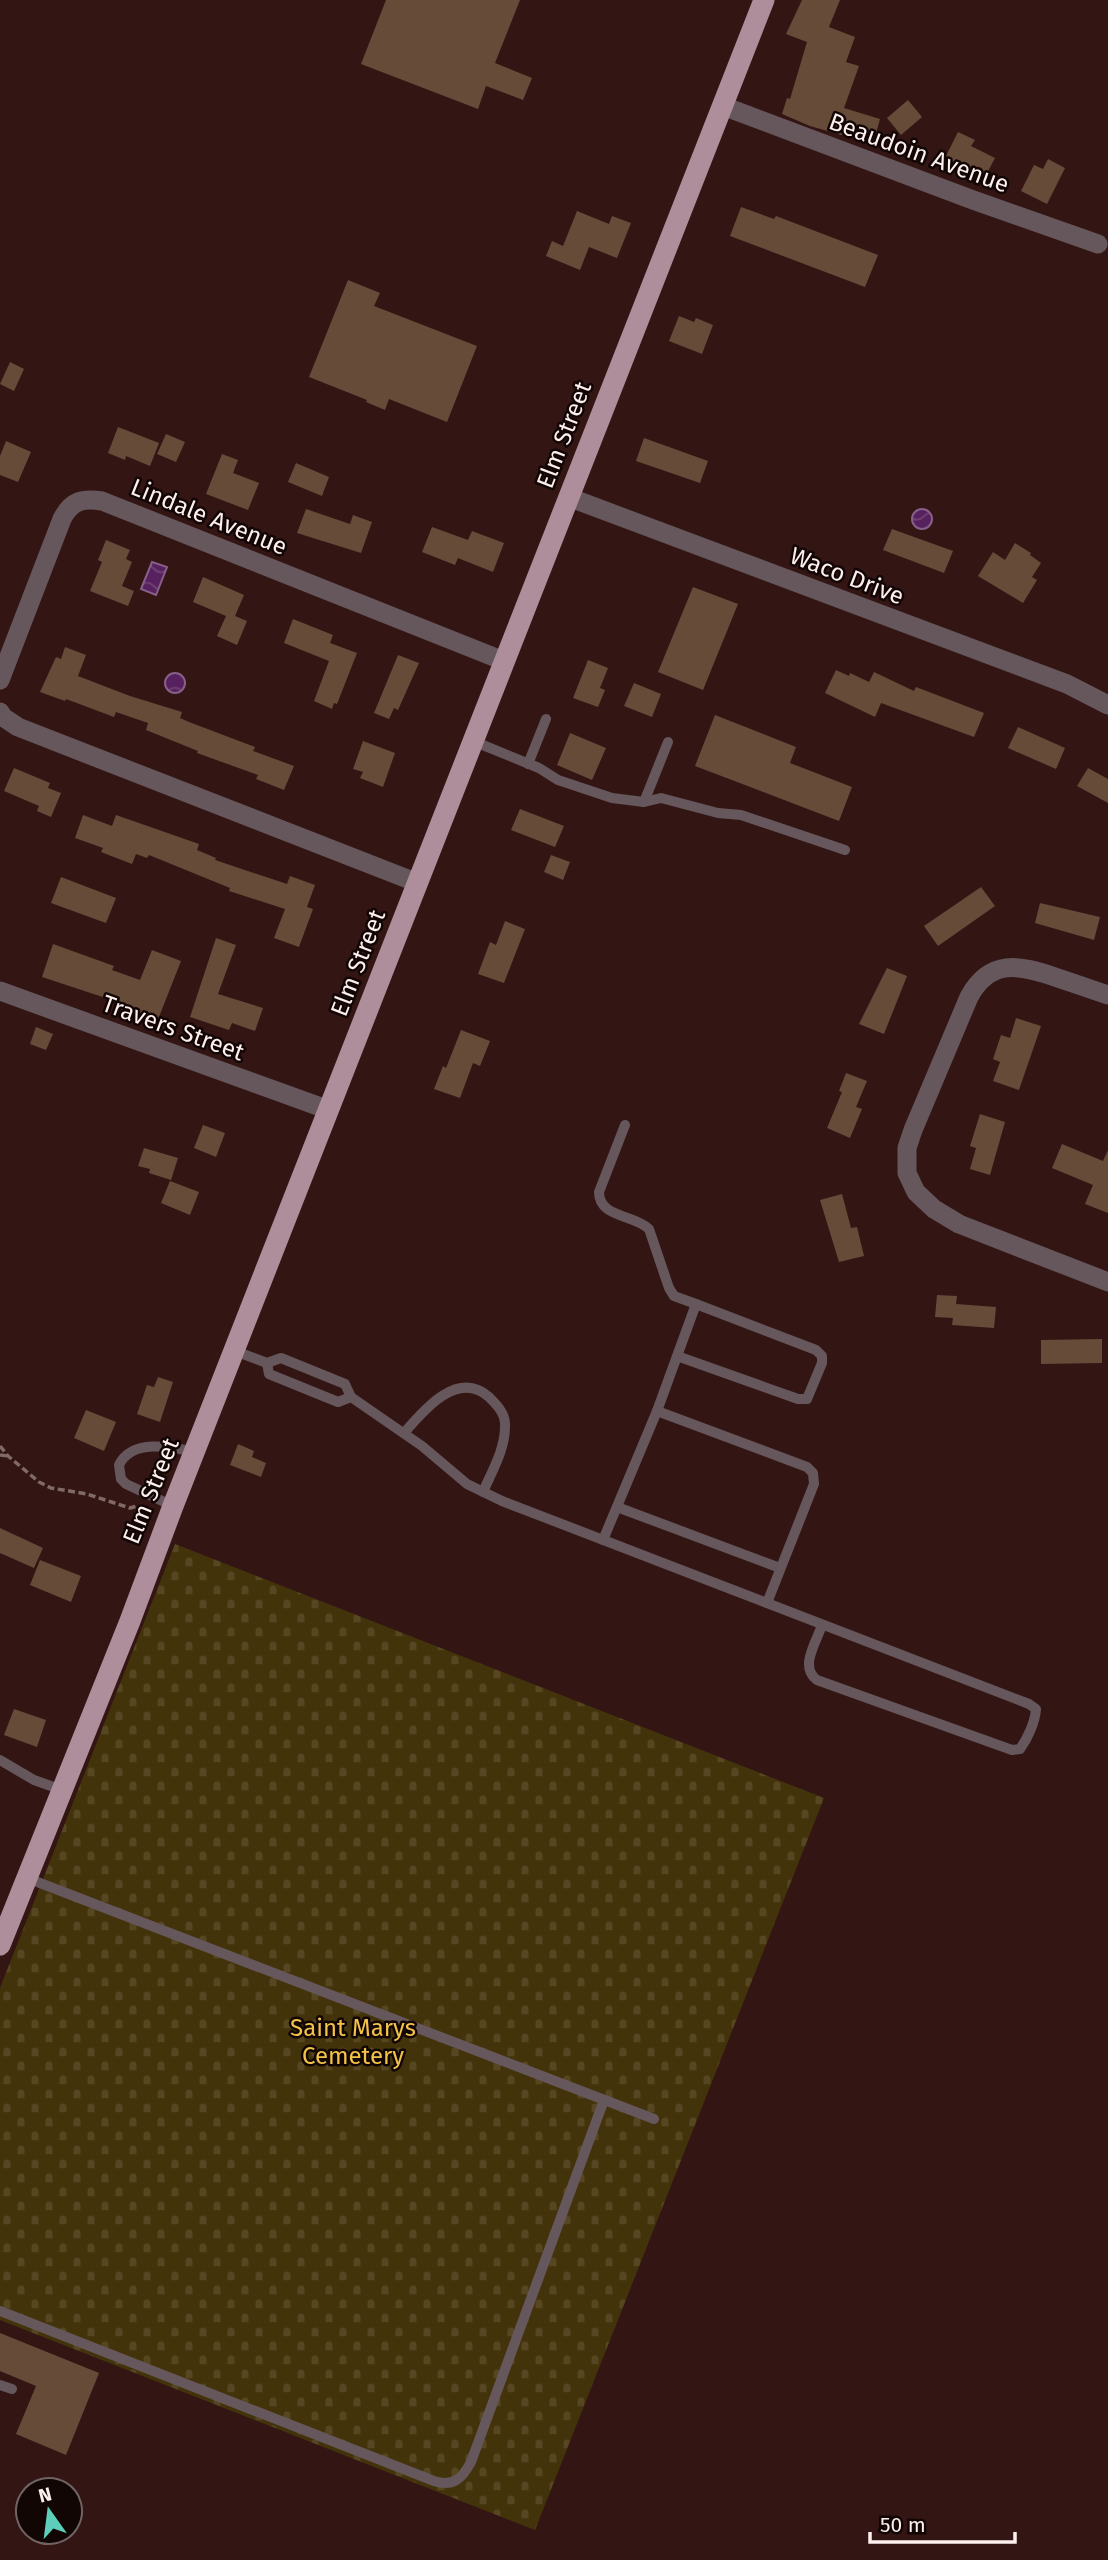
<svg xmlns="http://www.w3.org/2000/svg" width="1108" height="2560" font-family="'Fira Sans',sans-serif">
<defs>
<pattern id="cemetery-stones" width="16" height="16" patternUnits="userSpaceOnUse" patternTransform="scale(1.75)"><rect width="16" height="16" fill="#43330a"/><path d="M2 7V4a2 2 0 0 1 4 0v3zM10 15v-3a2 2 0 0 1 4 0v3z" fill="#564722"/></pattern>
<pattern id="water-waves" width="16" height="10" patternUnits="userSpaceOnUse" patternTransform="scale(1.75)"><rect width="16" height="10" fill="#56215e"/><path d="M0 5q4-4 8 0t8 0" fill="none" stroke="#6f4275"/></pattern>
</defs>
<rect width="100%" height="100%" fill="#331614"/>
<polygon fill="url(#cemetery-stones)" points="175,1544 824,1798 535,2530 0,2320 0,1988"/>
<g fill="url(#water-waves)" stroke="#885f89" stroke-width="2">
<circle cx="922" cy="519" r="10"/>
<polygon points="152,562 167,567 156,595 141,589"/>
<circle cx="175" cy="683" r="10"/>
</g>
<g fill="#664b38">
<polygon points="386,0 520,0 495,63 532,78 523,100 486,86 478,109 361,64"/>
<polygon points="802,0 840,0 829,27 855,37 846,62 859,66 844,108 880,119 873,144 810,126 782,114 787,98 790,99 807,42 786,34"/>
<polygon points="908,100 922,117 901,135 887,118"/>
<polygon points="958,132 975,140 971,146 995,158 985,177 945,158"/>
<polygon points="1048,159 1065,168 1047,204 1021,191 1034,165 1043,169"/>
<polygon points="741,207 774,219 776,216 878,255 865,287 730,236"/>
<polygon points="577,211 609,224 612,216 631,223 617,258 589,247 580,270 546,256 552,241 563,246"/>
<polygon points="348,280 380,293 374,306 477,346 447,422 389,399 385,410 366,402 367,400 309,377"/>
<polygon points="679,316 694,322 696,318 713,325 702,354 669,341"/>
<polygon points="10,362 24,369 14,391 0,384"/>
<polygon points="118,427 159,443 150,466 126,456 125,460 108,453"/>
<polygon points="166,434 185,442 176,462 157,454"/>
<polygon points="644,438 708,461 700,483 636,461"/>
<polygon points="6,441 31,452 18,482 0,475 0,456"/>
<polygon points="222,454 238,460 233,473 259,483 248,510 206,494"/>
<polygon points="296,463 329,477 322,496 288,482"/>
<polygon points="306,509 350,524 353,515 372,522 361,553 297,533"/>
<polygon points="432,527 468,540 472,531 504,543 493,572 458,558 455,565 422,552"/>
<polygon points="892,529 953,551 944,573 883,550"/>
<polygon points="106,540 130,550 126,559 132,562 122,586 134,591 128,606 90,591 102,562 98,560"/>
<polygon points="1015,543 1031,553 1030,555 1041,563 1032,577 1037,580 1023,603 978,576 993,552 1005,560"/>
<polygon points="203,577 244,595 235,616 247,621 237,645 217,636 226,616 193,602"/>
<polygon points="693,587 738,604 703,690 658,672"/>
<polygon points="293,619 333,635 330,643 357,653 337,704 334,703 332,709 314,701 329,661 284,643"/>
<polygon points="65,647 86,655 78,676 130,696 182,712 180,718 189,722 255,747 253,751 294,766 284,790 256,779 258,775 197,753 198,751 146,730 148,723 116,712 114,717 66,699 65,701 40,692 56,657 61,659"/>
<polygon points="398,655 419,663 398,710 394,708 389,719 374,713"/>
<polygon points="588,660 608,668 600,688 605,690 598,707 573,698"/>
<polygon points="836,670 849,676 850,673 869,682 874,672 914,691 916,687 984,713 974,737 881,703 875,717 825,693"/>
<polygon points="634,683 661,694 652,717 624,706"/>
<polygon points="715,715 796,747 790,763 852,787 839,821 695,766"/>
<polygon points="1018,727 1065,748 1056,769 1008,748"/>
<polygon points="570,733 606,748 592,780 557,765"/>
<polygon points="363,741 395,753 383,787 360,778 363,772 353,769"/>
<polygon points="14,768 50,783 48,788 61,793 51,817 37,811 39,806 4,791"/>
<polygon points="1088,768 1108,779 1108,803 1077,786"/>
<polygon points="520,809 564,826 555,847 511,830"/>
<polygon points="83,815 112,826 116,815 199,844 197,850 216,858 215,860 287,884 290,876 315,885 307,907 313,909 299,947 274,938 285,909 229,891 230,888 149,855 147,858 136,854 132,864 101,852 103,848 75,838"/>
<polygon points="551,855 570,862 563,880 544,872"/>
<polygon points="61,877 116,898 106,923 51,903"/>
<polygon points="981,887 995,906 938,946 924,926"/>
<polygon points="1040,903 1100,917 1094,940 1035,923"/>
<polygon points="505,921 525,929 504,983 478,974 490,942 496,945"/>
<polygon points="216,938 236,945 218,994 263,1008 255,1031 232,1023 229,1030 190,1017"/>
<polygon points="53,944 114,966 112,970 140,980 152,950 181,961 157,1022 128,1011 130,1006 42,977"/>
<polygon points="887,968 907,976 884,1034 859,1024"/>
<polygon points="1016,1018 1041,1026 1019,1090 993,1081 1000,1062 993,1059 1001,1035 1010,1038"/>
<polygon points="36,1027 53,1034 46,1050 30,1044"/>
<polygon points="461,1030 490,1041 480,1066 473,1063 460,1098 434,1089 443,1066 446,1068"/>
<polygon points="846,1073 867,1081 856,1107 862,1109 850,1138 827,1128 842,1092 839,1091"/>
<polygon points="980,1114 1005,1122 990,1175 970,1169 976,1148 970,1146"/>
<polygon points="203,1125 225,1133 216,1157 194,1148"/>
<polygon points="1062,1144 1103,1161 1108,1150 1108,1213 1085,1204 1093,1185 1052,1168"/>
<polygon points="144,1148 178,1158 171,1180 149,1173 150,1169 138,1166"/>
<polygon points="170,1181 199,1192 190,1215 161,1203"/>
<polygon points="842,1194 851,1228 857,1227 864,1256 839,1262 820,1200"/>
<polygon points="937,1295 957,1296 956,1304 996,1307 994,1328 952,1325 953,1318 935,1317"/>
<polygon points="1102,1339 1102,1363 1041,1364 1041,1340"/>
<polygon points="158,1377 173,1382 160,1422 137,1414 147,1385 154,1387"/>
<polygon points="86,1410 116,1422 104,1451 74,1438"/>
<polygon points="238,1444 254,1451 252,1457 266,1463 261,1477 230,1465"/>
<polygon points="0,1528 43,1548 34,1568 0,1553"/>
<polygon points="40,1560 81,1576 71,1602 30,1585"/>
<polygon points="14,1709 46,1720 37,1747 4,1735"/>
<polygon points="0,2333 99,2373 66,2455 16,2434 36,2386 0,2371"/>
</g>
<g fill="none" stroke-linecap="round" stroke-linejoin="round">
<g stroke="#806a68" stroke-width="3.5" stroke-dasharray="7 3.5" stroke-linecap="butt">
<polyline points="0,1446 8,1456 39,1482 51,1488 87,1494 130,1508 137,1506"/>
<polyline points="0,1455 8,1456"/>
</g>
<g stroke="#66575d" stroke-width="10">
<polyline points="473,741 539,768 558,780 612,798 644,802 661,798 718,813 741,815 845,850"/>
<polyline points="528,764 546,719"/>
<polyline points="644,802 668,742"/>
<path d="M625,1125L599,1192C599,1218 634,1214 649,1229L669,1288L674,1296L696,1304"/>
<path d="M235,1351L267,1363L281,1358L345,1384L351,1397L422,1446L467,1484L502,1501L1029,1704L1036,1709C1035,1722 1028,1738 1020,1749L1012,1750L817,1680C799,1667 816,1643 822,1625"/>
<polyline points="267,1363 269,1374 338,1402 351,1397"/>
<polyline points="657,1411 696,1304 816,1350 822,1356 822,1363 807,1399 798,1399 677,1356"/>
<path d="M404,1433C423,1411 457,1369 489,1397C496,1404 505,1413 505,1424C506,1448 492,1471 483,1492"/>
<path d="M173,1506L126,1484L121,1479L119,1465C132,1438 172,1447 195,1452"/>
<polyline points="617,1507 780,1568"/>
<polyline points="603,1540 657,1411 807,1467 813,1473 814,1484 767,1603"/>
<polyline points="0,1760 34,1780 62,1790"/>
<polyline points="27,1878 654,2119"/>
<path d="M0,2311L434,2481C453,2487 462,2479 471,2462L604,2100"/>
<polyline points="0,2385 12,2389"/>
</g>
<g stroke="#66575d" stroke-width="19">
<polyline points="723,106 973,200 1098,244"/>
<polyline points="568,497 1067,684 1108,705"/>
<path d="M0,680L62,519C71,501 82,498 102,501L504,661"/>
<polyline points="0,712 3,717 18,727 418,883"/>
<polyline points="0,991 329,1110"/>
<path d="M1108,995C1090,989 1073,983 1055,977C1020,965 990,958 969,997L913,1130L907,1148V1173L916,1192L934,1209L959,1224L1108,1282"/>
</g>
<polyline stroke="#ad8e9a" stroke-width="21" points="0,1945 130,1621 173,1506 764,0"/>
</g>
<g text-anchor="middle" stroke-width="5" stroke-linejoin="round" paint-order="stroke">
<g font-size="24" fill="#fcefee" stroke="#120605">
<text transform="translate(919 153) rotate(20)" y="8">Beaudoin Avenue</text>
<text transform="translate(564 435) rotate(-69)" y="8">Elm Street</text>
<text transform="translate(209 517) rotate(22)" y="8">Lindale Avenue</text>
<text transform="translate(847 576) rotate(21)" y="8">Waco Drive</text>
<text transform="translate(358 963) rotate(-69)" y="8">Elm Street</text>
<text transform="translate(173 1028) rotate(20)" y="8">Travers Street</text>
<text transform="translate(151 1491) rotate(-68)" y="8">Elm Street</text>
</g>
<g font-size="24" fill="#f3c248" stroke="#120605">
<text x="353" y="2036">Saint Marys<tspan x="353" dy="28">Cemetery</tspan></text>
</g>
</g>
<g transform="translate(49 2511) rotate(346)"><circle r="33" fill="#120605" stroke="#706362" stroke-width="2"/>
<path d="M0-5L12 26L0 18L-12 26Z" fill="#5dceb9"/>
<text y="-10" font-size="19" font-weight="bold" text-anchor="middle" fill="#fcefee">N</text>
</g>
<path d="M870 2532v10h145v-10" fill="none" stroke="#fcefee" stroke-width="3.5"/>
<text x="880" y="2532" font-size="21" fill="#fcefee" stroke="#120605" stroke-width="5" paint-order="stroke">50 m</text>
</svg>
